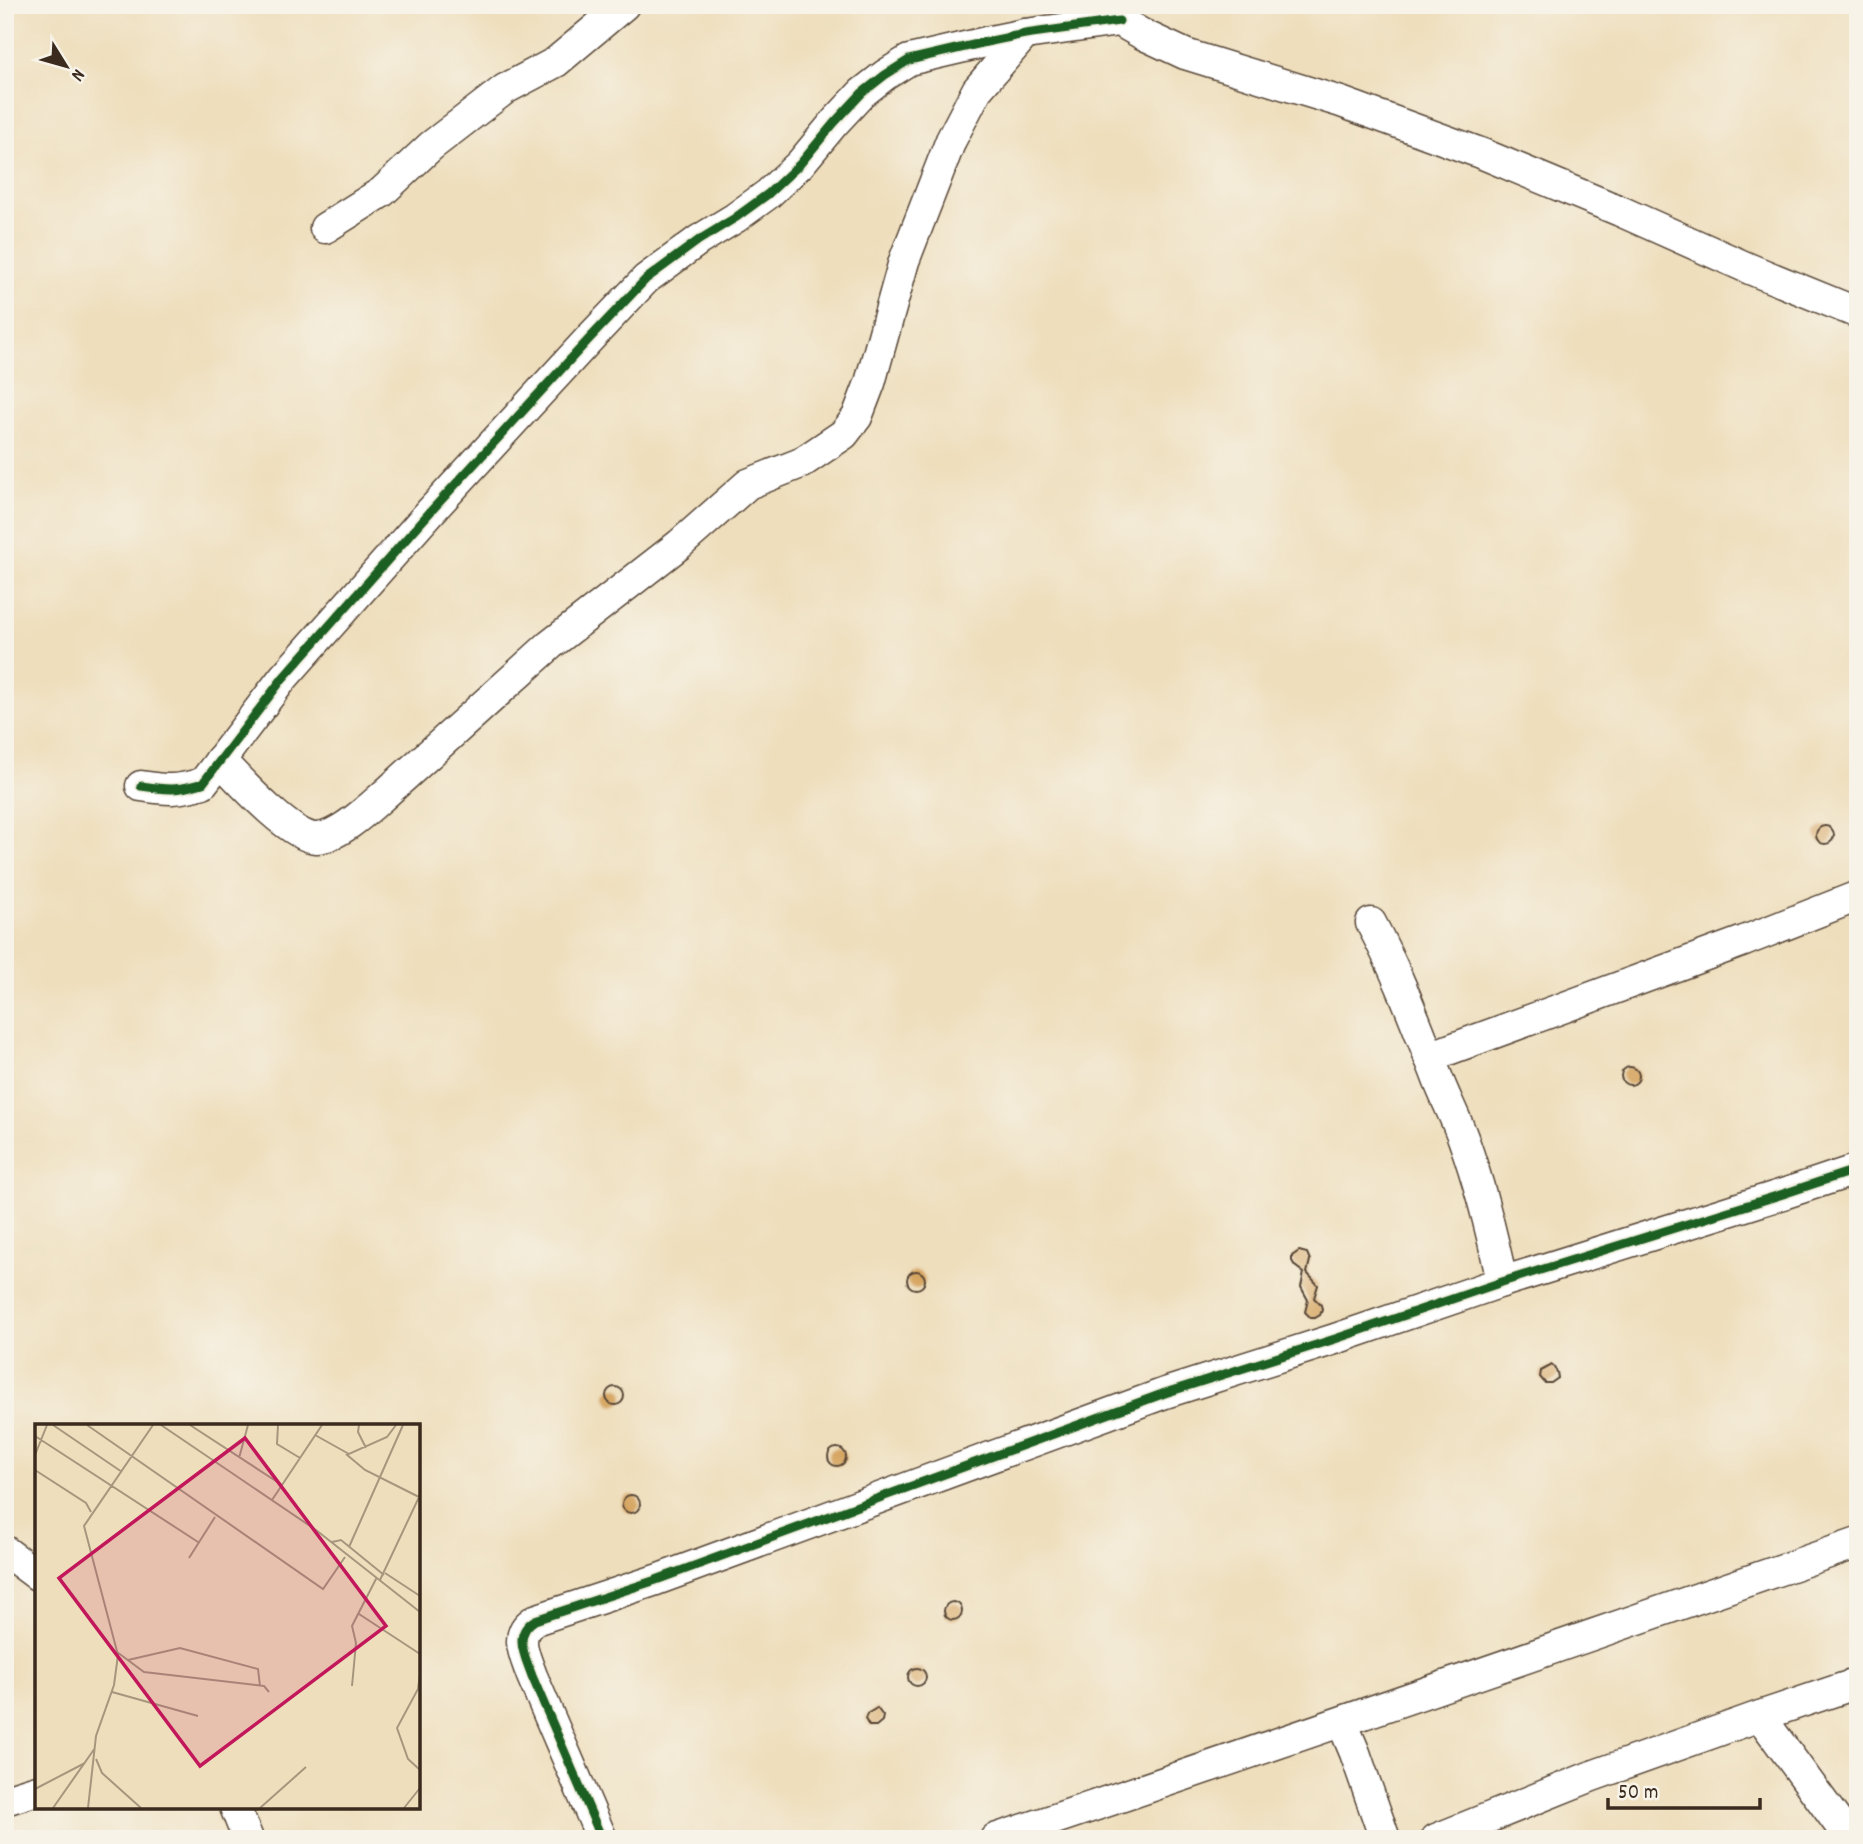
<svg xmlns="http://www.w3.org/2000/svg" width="1863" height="1844" font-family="Dekko,sans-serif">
<rect width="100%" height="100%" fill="#f7f3e8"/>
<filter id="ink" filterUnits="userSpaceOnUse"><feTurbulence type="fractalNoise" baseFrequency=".0143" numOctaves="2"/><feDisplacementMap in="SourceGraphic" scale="14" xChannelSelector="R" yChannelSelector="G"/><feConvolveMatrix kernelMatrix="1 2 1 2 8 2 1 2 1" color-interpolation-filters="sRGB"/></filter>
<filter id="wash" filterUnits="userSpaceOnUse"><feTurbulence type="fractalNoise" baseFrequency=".00686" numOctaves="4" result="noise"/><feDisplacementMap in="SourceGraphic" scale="28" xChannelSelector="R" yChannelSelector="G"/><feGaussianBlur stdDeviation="1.57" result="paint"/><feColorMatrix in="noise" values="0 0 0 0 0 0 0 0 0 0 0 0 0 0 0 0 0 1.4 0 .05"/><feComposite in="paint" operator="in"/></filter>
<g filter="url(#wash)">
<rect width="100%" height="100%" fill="#eedebc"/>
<g id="blocks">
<g fill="#d6a561">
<circle cx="1825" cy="835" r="9"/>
<circle cx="1630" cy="1076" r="9"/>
<polygon points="1299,1251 1307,1253 1310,1260 1307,1273 1318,1285 1314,1298 1321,1305 1322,1310 1320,1315 1315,1318 1311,1318 1305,1312 1308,1300 1301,1287 1304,1273 1295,1266 1292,1261 1292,1256"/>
<circle cx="916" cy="1280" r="9"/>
<polygon points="1552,1365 1557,1372 1558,1378 1551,1383 1545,1383 1540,1377 1541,1371"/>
<circle cx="615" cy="1396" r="9"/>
<circle cx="837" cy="1457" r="9"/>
<circle cx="631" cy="1504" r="9"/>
<circle cx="953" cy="1611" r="9"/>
<circle cx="917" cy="1677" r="9"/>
<polygon points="877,1708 883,1716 882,1721 876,1726 869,1726 865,1719 867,1714"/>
</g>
</g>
</g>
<g filter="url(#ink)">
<use href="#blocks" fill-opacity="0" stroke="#564536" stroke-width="2"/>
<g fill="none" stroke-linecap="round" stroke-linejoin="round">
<defs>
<g id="minor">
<polyline points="1102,11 1142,34 1185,54 1341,102 1483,154 1620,211 1750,269 1858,313"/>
<polyline points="325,228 382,192 431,146 505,89 556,62 624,5"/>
<path d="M220,760C237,778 293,840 317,838C339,837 369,808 385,794L550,645L680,544L748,484L801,463L844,434L857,417L870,383L904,261L951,140L977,90L1025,34"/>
<path d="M141,786C168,790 176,791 203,783L283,678L431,511L590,338L646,279L699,240L735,218L768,194L800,164L834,123L862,93L885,75L909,60L986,42L1025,34L1119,21"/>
<path d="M1371,923C1397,971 1416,1023 1436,1074C1444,1096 1455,1116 1463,1138C1480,1185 1492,1233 1502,1282"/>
<polyline points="1429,1057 1744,941 1858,896"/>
<polyline points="5,1551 37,1575"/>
<polyline points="1760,1716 1850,1839"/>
<polyline points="1342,1722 1355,1753 1385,1839"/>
<polyline points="5,1800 37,1790"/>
<polyline points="235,1807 248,1839"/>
<path d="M602,1839L532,1676C525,1656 512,1634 535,1620L656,1580L1165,1393L1335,1339L1502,1282L1783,1194L1858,1169"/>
<path d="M995,1839C1284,1743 1570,1642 1858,1543"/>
<polyline points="1436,1839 1592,1776 1760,1716 1858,1683"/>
</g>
</defs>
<use href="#minor" stroke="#564536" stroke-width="33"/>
<use href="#minor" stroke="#fff" stroke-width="30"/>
<defs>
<g id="cycleway">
<path d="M141,786C168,790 176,791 203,783L283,678L431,511L590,338L646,279L699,240L735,218L768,194L800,164L834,123L862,93L885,75L909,60L986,42L1025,34L1119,21"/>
<path d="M602,1839L532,1676C525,1656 512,1634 535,1620L656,1580L1165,1393L1335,1339L1502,1282L1783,1194L1858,1169"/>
</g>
</defs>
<use href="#cycleway" stroke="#f7f3e8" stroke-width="13"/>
<use href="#cycleway" stroke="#1b5e20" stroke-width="9"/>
</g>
</g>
<g transform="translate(35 1424)">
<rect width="385" height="385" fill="#eedebc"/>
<path fill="none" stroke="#a6967d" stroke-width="2" d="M18,1L87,48M52,1L288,165L310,133M126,1L281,106L385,188M155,1L247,61M243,1L242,20L265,34M324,1L323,8L331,24M280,11L314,30L352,13L361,1M0,12L163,118M311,30L330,46L384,73M0,31L12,1M204,34L213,1M0,46L51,79L56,88M237,76L287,1M297,118L306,116L349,151M314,123L368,1M154,134L180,93M350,149L385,172M345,156L385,71M324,190L385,230M82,228L109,248L229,262L234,268M93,236L145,224L223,245L225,262M385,251L383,265L362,304L373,335L385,346M317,262L321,219L317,202L342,153M77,268L163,292M61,335L67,349L106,384M0,365L50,339M18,384L60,324M53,384L61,312L79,261L83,231L49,102L118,1M225,384L271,343M369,384L385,364"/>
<path fill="#c2185b" fill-opacity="0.15" stroke="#c2185b" stroke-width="3.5" d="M210,14L351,202L165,342L24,154Z"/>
<rect width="385" height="385" fill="none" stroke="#3b2a1e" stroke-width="3.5"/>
</g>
<rect width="1863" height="1844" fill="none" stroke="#f7f3e8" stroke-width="28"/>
<g transform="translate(66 66) rotate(127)" stroke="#f7f3e8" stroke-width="5" paint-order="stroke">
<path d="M0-5L12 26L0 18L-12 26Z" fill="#3b2a1e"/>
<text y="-10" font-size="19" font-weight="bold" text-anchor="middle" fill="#3b2a1e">N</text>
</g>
<path d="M1608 1798v10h152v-10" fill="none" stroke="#3b2a1e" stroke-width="3.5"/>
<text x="1618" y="1798" font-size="21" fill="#3b2a1e" stroke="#f7f3e8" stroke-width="5" paint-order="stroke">50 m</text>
</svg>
